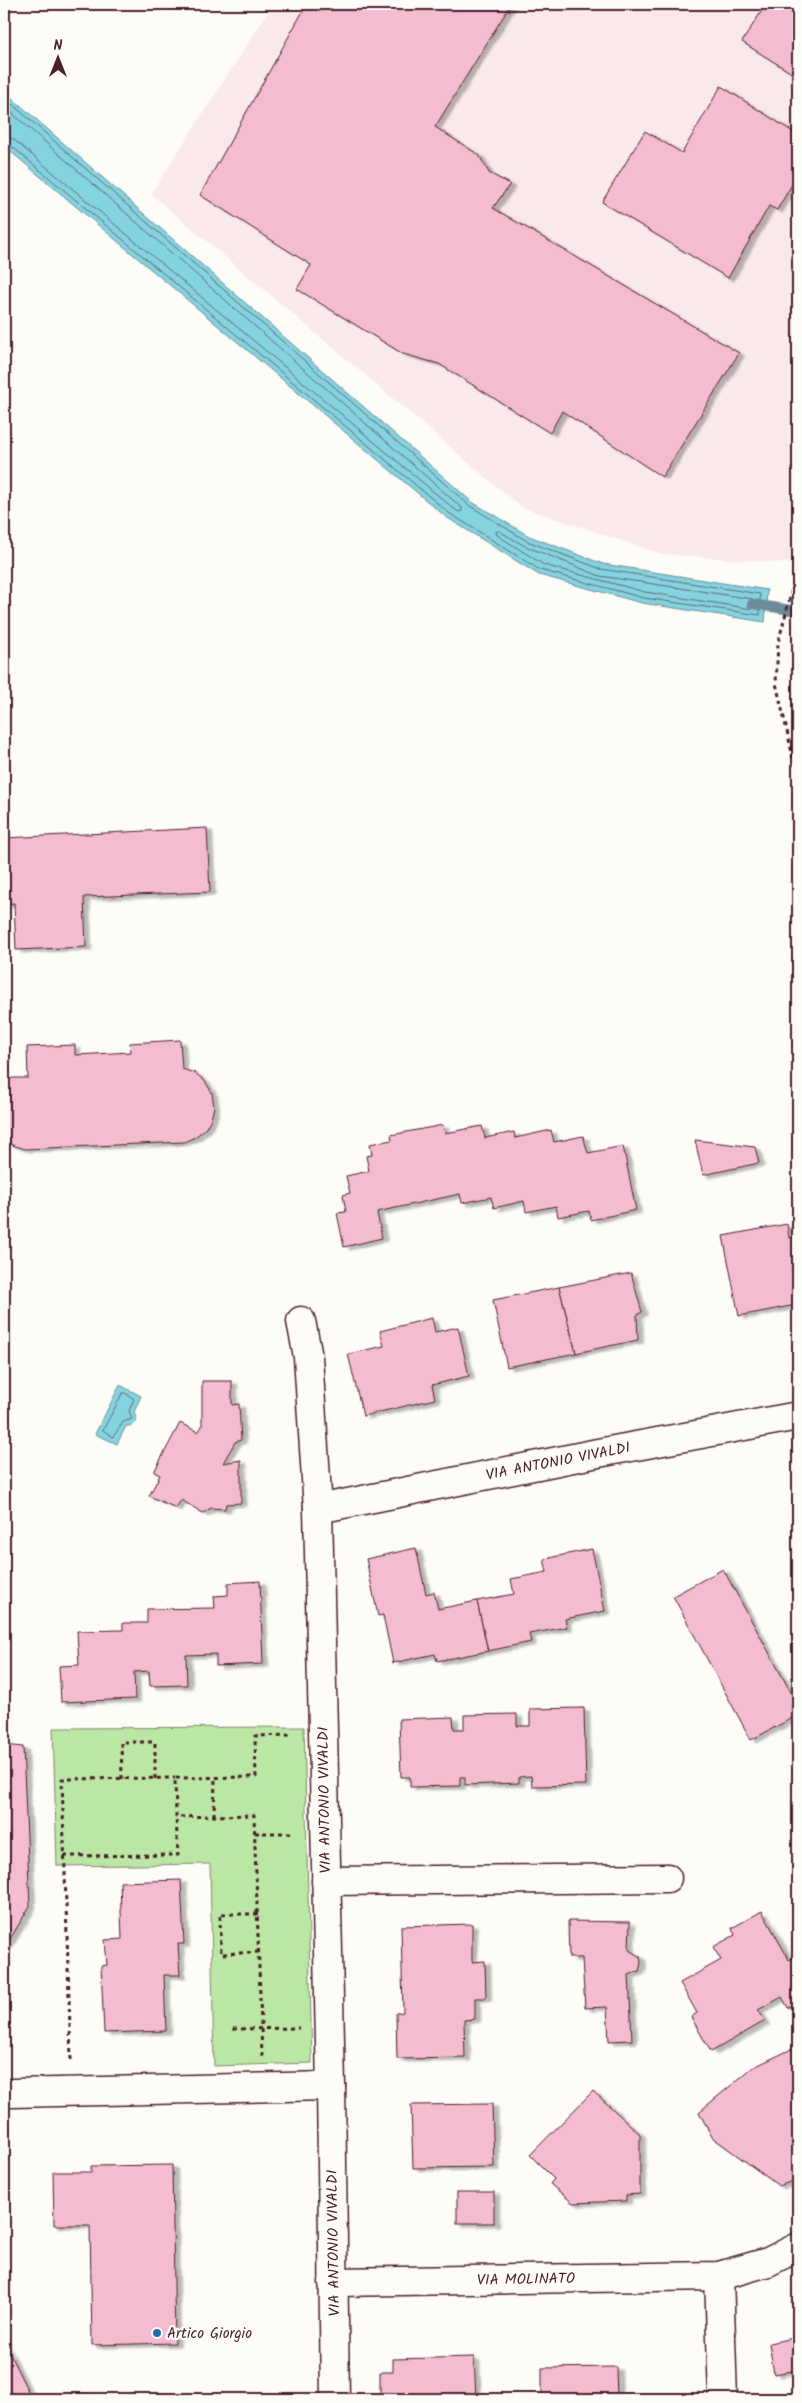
<svg xmlns="http://www.w3.org/2000/svg" width="802" height="2403" font-family="Kalam,sans-serif">
<defs>
<filter id="shadow"><feDropShadow dx="5.5" dy="3" stdDeviation="1" flood-color="#0004"/></filter>
</defs>
<rect width="100%" height="100%" fill="#fdfcf7"/>
<filter id="ink" filterUnits="userSpaceOnUse"><feTurbulence type="fractalNoise" baseFrequency=".02" numOctaves="2"/><feDisplacementMap in="SourceGraphic" scale="10" xChannelSelector="R" yChannelSelector="G"/><feConvolveMatrix kernelMatrix="1 2 1 2 8 2 1 2 1" color-interpolation-filters="sRGB"/></filter>
<g filter="url(#ink)">
<polygon fill="#fae9eb" points="273,4 798,4 798,564 661,554 521,507 151,194"/>
<polygon fill="#bae7a4" stroke="#828368" points="304,1727 312,2063 214,2066 210,1864 57,1866 53,1728"/>
<g fill="#84d3e0" stroke="#6d8b98">
<polygon points="4,91 472,502 529,536 603,564 767,590 765,622 642,603 539,575 446,517 4,146"/>
<polygon points="120,1385 141,1396 134,1412 137,1421 130,1426 126,1426 117,1444 95,1434"/>
</g>
<g fill="none" stroke-linecap="round" stroke-linejoin="round">
<g stroke="#616773" stroke-width="1">
<polyline points="4,97 470,506 527,541 601,569 760,594 760,615 644,598 540,570 449,513 9,144 4,143"/>
<polyline points="4,106 462,508 462,511 459,512 453,508 13,139 4,136"/>
<polygon points="499,531 525,546 600,576 753,599 754,607 752,609 645,592 544,565 497,535 496,532"/>
<polygon points="125,1393 134,1399 129,1411 132,1419 123,1422 113,1437 103,1430 122,1394"/>
</g>
<polyline stroke="#6d8b98" stroke-width="10" points="752,604 798,611"/>
</g>
<g fill="#f4bcd0" stroke="#4a1f2b" filter="url(#shadow)">
<polygon points="307,4 511,4 435,127 479,155 489,173 510,184 493,208 739,353 662,477 562,411 550,433 439,364 403,354 297,289 311,265 200,195"/>
<polygon points="766,4 798,4 798,77 742,42"/>
<polygon points="721,86 798,135 798,174 777,210 769,206 728,278 602,202 645,131 682,153"/>
<polygon points="207,828 210,892 84,897 86,947 16,950 14,903 4,904 4,838"/>
<polygon points="180,1040 182,1069 195,1073 205,1081 212,1093 214,1107 211,1119 205,1129 195,1137 184,1142 25,1149 12,1145 4,1139 4,1084 12,1078 28,1078 27,1047 75,1045 75,1055 131,1052 130,1043"/>
<polygon points="443,1125 445,1133 482,1126 485,1138 514,1132 515,1138 551,1130 554,1142 583,1136 588,1153 623,1146 636,1210 591,1220 589,1211 558,1217 556,1206 526,1212 524,1201 494,1208 491,1197 462,1203 460,1194 377,1212 382,1238 344,1247 337,1213 346,1212 343,1195 350,1193 346,1176 369,1171 366,1156 372,1155 370,1144 392,1140 391,1135"/>
<polygon points="695,1140 755,1147 759,1163 703,1175"/>
<polygon points="787,1224 789,1238 798,1236 798,1316 796,1305 739,1316 723,1236"/>
<polygon points="631,1273 642,1312 637,1315 638,1340 576,1353 559,1287"/>
<polygon points="559,1287 576,1353 507,1367 493,1300"/>
<polygon points="432,1318 435,1332 458,1327 469,1376 432,1385 435,1399 363,1416 348,1354 384,1346 380,1331"/>
<polygon points="202,1381 232,1381 232,1405 239,1404 241,1440 235,1442 223,1463 241,1460 241,1503 226,1504 225,1509 211,1508 203,1513 181,1500 176,1508 149,1496 160,1475 154,1472 180,1423 198,1432 202,1426"/>
<polygon points="416,1548 426,1594 434,1592 438,1609 477,1601 488,1651 437,1661 435,1654 393,1663 383,1615 378,1616 366,1559"/>
<polygon points="592,1549 605,1611 565,1619 567,1627 529,1634 531,1642 488,1651 477,1601 514,1594 511,1579 547,1572 544,1559"/>
<polygon points="723,1569 798,1705 798,1715 751,1740 673,1596"/>
<polygon points="260,1581 263,1664 216,1666 216,1654 186,1655 187,1685 150,1686 149,1671 134,1672 135,1699 61,1702 59,1666 79,1665 77,1631 123,1630 123,1623 147,1623 147,1609 215,1608 214,1596 228,1595 228,1583"/>
<polygon points="584,1708 586,1785 532,1786 531,1776 519,1777 519,1783 465,1785 465,1777 460,1777 460,1786 410,1787 410,1777 401,1777 399,1719 453,1717 454,1729 464,1729 464,1715 517,1714 517,1726 530,1726 530,1709"/>
<polygon points="5,1745 23,1747 30,1906 4,1949"/>
<polygon points="181,1880 184,1944 178,1944 180,1975 164,1975 166,2031 104,2033 101,1966 107,1965 105,1940 122,1939 120,1882"/>
<polygon points="762,1911 789,1960 798,1955 798,2002 788,2008 782,1997 758,2010 765,2021 711,2052 691,2017 697,2013 680,1983 721,1960 713,1947 735,1935 732,1928"/>
<polygon points="568,1921 630,1922 629,1950 640,1957 641,1963 639,1971 629,1975 632,2040 609,2041 607,2007 585,2008 582,1958 569,1958"/>
<polygon points="472,1924 472,1962 485,1961 486,1998 475,1998 475,2019 464,2020 465,2058 397,2059 396,2013 403,2012 401,1926"/>
<polygon points="798,2046 798,2179 779,2186 712,2137 699,2112 752,2068"/>
<polygon points="593,2091 640,2134 640,2194 626,2195 626,2201 573,2203 550,2184 554,2179 530,2155"/>
<polygon points="492,2104 494,2167 413,2168 411,2105"/>
<polygon points="172,2165 175,2343 92,2345 90,2225 54,2225 53,2172 91,2172 91,2166"/>
<rect x="457" y="2192" width="37" height="31"/>
<polygon points="798,2337 798,2370 774,2374 769,2343"/>
<polygon points="4,2343 32,2399 4,2399"/>
<polygon points="474,2357 476,2399 380,2399 380,2372 393,2372 393,2359"/>
<polygon points="616,2367 617,2399 542,2399 542,2368"/>
</g>
<g fill="none" stroke-linecap="round" stroke-linejoin="round">
<defs>
<g id="street">
<polyline points="301,1321 308,1357 318,1509 331,2086 335,2399"/>
<polyline points="318,1509 598,1453 798,1416"/>
<polyline points="326,1881 667,1878"/>
<polyline points="12,2093 331,2086"/>
<polyline points="719,2276 723,2399"/>
<polyline points="333,2282 719,2276 768,2262 798,2247"/>
</g>
</defs>
<use href="#street" stroke="#4a1f2b" stroke-width="31"/>
<g stroke="#4a1f2b" stroke-width="3" stroke-dasharray="4 4" stroke-linecap="butt">
<polyline points="798,567 778,643 776,683 798,779"/>
<polyline points="122,1779 121,1742 155,1742 155,1779"/>
<polyline points="214,1816 215,1778"/>
<polyline points="255,1833 294,1833"/>
<polyline points="64,1856 178,1855 176,1817"/>
<polyline points="258,1914 220,1914 221,1954 259,1952"/>
<polyline points="233,2029 299,2028"/>
<polyline points="262,2057 254,1815 176,1817 175,1778 256,1777 255,1736 292,1735"/>
<polyline points="71,2060 62,1779 175,1778"/>
</g>
<use href="#street" stroke="#fdfcf7" stroke-width="28"/>
</g>
</g>
<circle fill="#1f6fb2" stroke="#fdfcf7" stroke-width="2" cx="157" cy="2333" r="5"/>
<g text-anchor="middle" stroke-width="4.5" stroke-linejoin="round" paint-order="stroke">
<g font-size="15" fill="#4a1f2b" stroke="#fdfcf7">
<text transform="translate(558 1461) rotate(-11)" y="5">VIA ANTONIO VIVALDI</text>
<text transform="translate(324 1800) rotate(-91)" y="5">VIA ANTONIO VIVALDI</text>
<text transform="translate(333 2243) rotate(-91)" y="5">VIA ANTONIO VIVALDI</text>
<text transform="translate(526 2279) rotate(-1)" y="5">VIA MOLINATO</text>
</g>
<g font-size="15" fill="#4a1f2b" stroke="#fdfcf7" text-anchor="start">
<text x="167" y="2338">Artico Giorgio</text>
</g>
</g>
<rect width="802" height="2403" fill="none" stroke="#fdfcf7" stroke-width="20"/>
<rect x="10" y="10" width="782" height="2383" fill="none" stroke="#4a1f2b" stroke-width="2" filter="url(#ink)"/>
<g transform="translate(58 58)" stroke="#fdfcf7" stroke-width="4" paint-order="stroke">
<path d="M0-4L9 19L0 12L-9 19Z" fill="#4a1f2b"/>
<text y="-8" font-size="14" font-weight="bold" text-anchor="middle" fill="#4a1f2b">N</text>
</g>
</svg>
